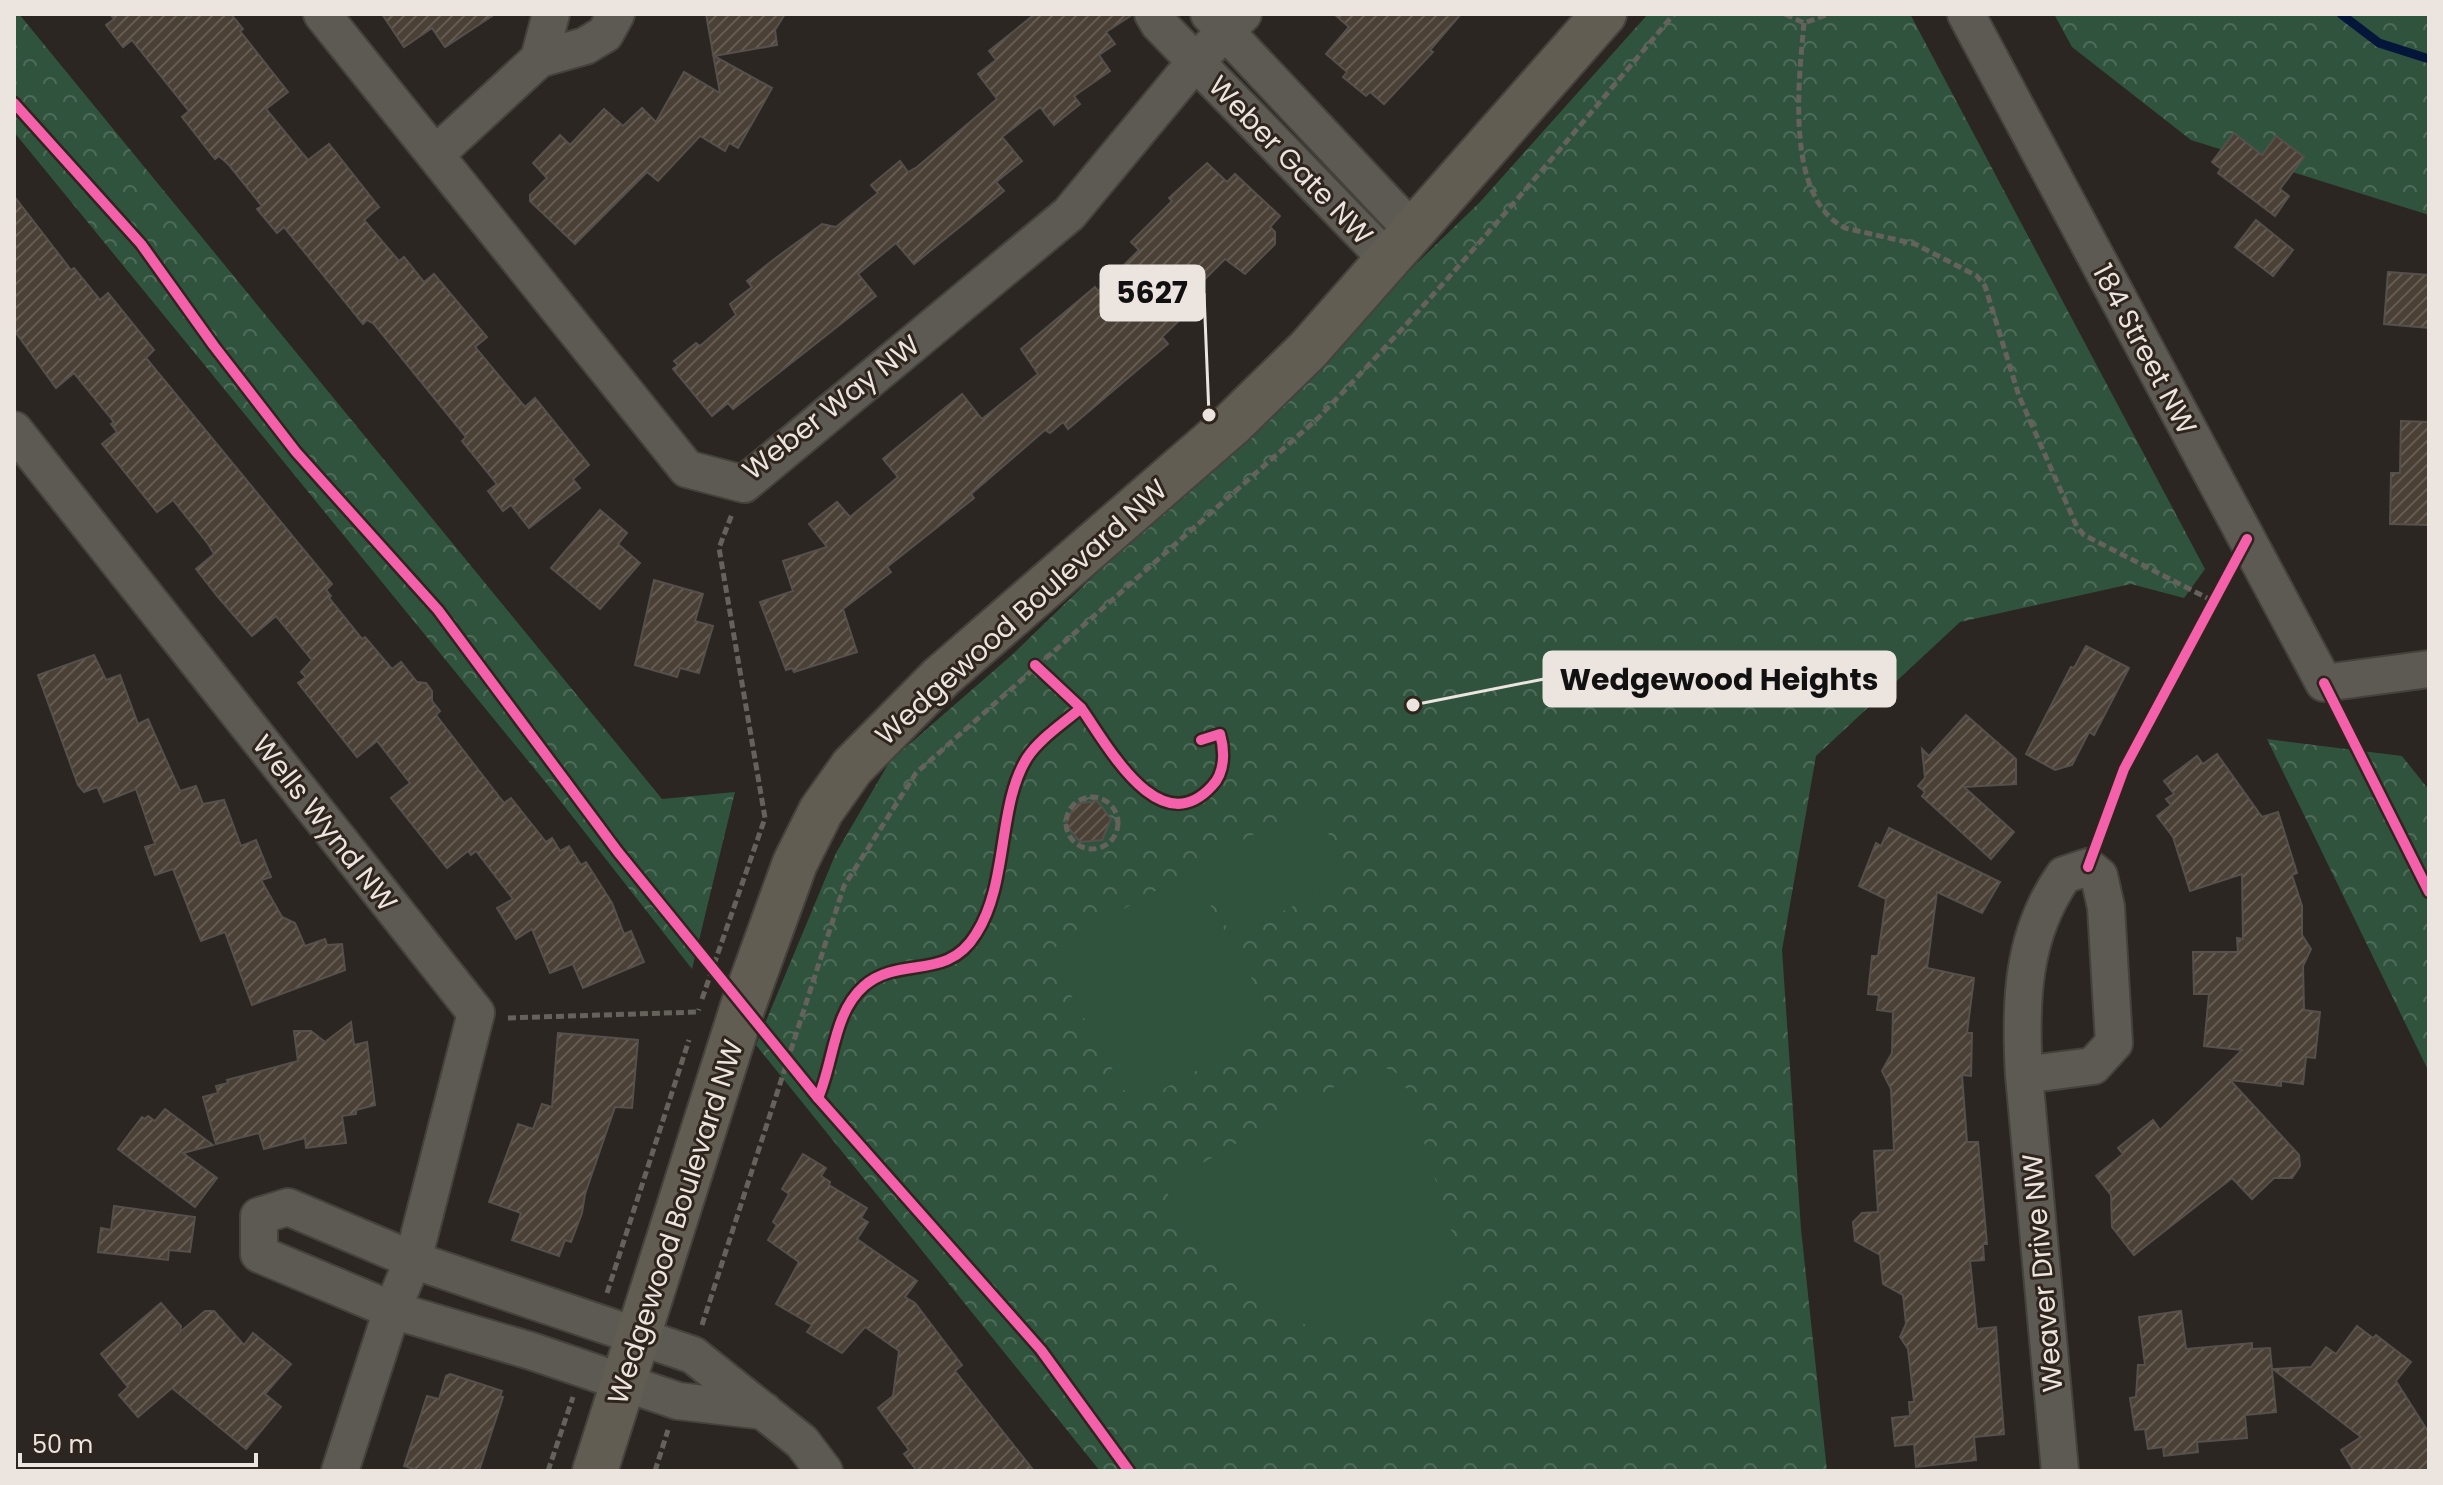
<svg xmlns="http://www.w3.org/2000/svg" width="2443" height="1485" font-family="Poppins,sans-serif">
<defs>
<pattern id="forest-crowns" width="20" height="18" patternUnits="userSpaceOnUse" patternTransform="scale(2)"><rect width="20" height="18" fill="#30533e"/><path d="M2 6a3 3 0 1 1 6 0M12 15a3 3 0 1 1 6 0" fill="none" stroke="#4e6c59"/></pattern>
<pattern id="building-hatch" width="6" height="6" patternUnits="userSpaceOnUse" patternTransform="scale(2)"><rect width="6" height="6" fill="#4a4036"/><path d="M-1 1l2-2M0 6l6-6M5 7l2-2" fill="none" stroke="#645b53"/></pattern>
</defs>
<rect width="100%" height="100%" fill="#2b2621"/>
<g fill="url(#forest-crowns)">
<polygon points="14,14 19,14 662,799 735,792 692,969 547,784 14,132"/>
<polygon points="1648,14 1910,14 2205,569 2184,598 2131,584 1960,622 1816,756 1782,950 1801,1229 1827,1471 1100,1471 756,1045 836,853 890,761 1013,654 1480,202"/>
<polygon points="2054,14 2429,14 2429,215 2191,140 2072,47"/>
<polygon points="2267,739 2402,756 2429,790 2429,1072"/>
</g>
<g fill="#30533e">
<polygon points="1311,805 1353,874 1233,938 1192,866"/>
<polygon points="1191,871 1278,1025 1133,1106 1047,952"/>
<path d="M1375,1063L1398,1074L1409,1094L1466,1278C1445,1294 1397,1334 1372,1336C1361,1338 1346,1333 1335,1331C1243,1317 1208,1260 1163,1186Z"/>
</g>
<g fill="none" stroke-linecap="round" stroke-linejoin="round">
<polyline stroke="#04173a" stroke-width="9" points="2341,14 2379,43 2429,59"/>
</g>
<g fill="url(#building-hatch)" stroke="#55504c" stroke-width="2">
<polygon points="110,14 186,14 189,18 194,14 231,14 243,29 240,31 288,92 266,109 308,160 329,144 379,207 364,220 399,261 404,257 424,282 434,274 487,337 475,347 525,407 535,398 589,465 573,479 580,488 529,528 511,505 503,511 488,491 497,484 462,441 466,437 374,324 367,320 363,324 284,227 277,233 257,209 262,206 229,165 219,156 215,159 182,117 189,111 132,40 123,47 106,25 114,19"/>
<polygon points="382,14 495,14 445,47 432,28 404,47"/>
<polygon points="706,14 785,14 775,30 777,45 714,56 772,88 738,148 729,143 725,151 700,136 658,181 647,172 575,244 530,201 530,195 547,178 533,163 560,135 570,145 604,109 623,126 642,108 656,122 684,72 720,93"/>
<polygon points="1035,14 1132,15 1106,32 1115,44 1099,55 1110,71 1074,96 1080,104 1054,125 1040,107 1002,137 1022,161 996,182 1004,191 914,264 896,243 858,274 876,296 733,409 728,403 712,416 673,369 678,365 674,361 696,343 700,346 736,315 730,304 752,287 747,281 773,260 822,224 836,227 878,193 871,185 900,161 908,172 917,167 997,99 978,74 996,60 989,51"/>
<polygon points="1334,14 1461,14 1430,50 1433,52 1384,104 1370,92 1366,96 1343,77 1347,72 1326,54 1349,27"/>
<polygon points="2234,133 2262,155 2276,136 2304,157 2280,189 2289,196 2275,216 2218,173 2221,169 2212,162"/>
<polygon points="1207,163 1227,182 1235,174 1280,216 1270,227 1275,232 1275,244 1245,274 1225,259 1183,301 1191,309 1162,337 1168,344 1068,429 1063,422 1050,433 1045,430 971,494 974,498 887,567 891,572 843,609 857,652 794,672 792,668 786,670 760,602 793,591 783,561 827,547 809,524 837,502 850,517 898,477 883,459 962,394 982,419 1038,374 1021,349 1095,287 1098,291 1139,250 1131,242 1172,201 1169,198"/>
<polygon points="14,196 71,270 74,268 100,300 108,293 154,350 146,358 332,584 326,590 331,596 329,598 362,639 365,637 392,669 401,662 417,682 426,683 432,691 432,701 440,711 436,715 504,803 511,798 546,842 552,838 560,851 569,846 581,865 586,862 612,903 624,934 631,931 644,962 583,988 573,964 550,973 532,929 516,939 497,908 513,899 476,851 471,855 468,851 447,868 391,798 410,783 377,741 357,757 298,683 306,677 301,672 312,660 276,616 252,636 218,597 196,569 214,554 208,544 173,500 157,512 102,444 117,432 111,424 114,422 74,373 56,388 14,330"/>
<polygon points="2256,220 2293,250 2273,276 2235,247"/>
<polygon points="2388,272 2429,275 2429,328 2384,324"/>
<polygon points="2401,421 2429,422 2429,525 2390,524 2391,473 2400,473"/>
<polygon points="600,510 627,533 618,544 640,563 600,609 551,568"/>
<polygon points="654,580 703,594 695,621 713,626 699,673 680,668 677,677 635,665"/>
<polygon points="2086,646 2129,668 2094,735 2089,732 2072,765 2055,770 2026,754 2071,667 2074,668"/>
<polygon points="94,655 106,680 120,675 138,724 148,719 180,791 196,786 203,804 224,800 241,846 256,840 271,877 261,880 282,917 295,923 305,946 325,939 327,945 342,944 345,970 252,1005 225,932 201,941 173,869 155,875 145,847 155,844 136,789 104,802 97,787 84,792 78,785 38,675"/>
<polygon points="1966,715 2016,759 2016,784 1964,787 2014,832 1991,859 1922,796 1925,792 1918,786 1925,778 1922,749 1929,756"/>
<polygon points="2217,754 2262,817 2278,812 2297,873 2292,875 2302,906 2302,935 2311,949 2303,966 2304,1010 2320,1012 2315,1058 2306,1057 2303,1084 2281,1081 2281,1086 2230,1080 2299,1155 2300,1166 2292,1178 2274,1178 2252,1199 2232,1178 2134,1255 2112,1227 2111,1195 2096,1176 2123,1154 2118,1148 2153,1120 2160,1130 2242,1050 2204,1046 2209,994 2194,994 2193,952 2238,952 2237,938 2243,939 2242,874 2190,891 2173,837 2157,816 2171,805 2166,799 2174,794 2164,781 2197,756 2203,764"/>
<polygon points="1097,801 1111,819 1102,840 1080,842 1066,824 1075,804"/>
<polygon points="1889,828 2000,882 1982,913 1937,892 1927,968 1974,978 1967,1033 1972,1033 1971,1076 1962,1075 1967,1142 1978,1142 1987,1244 1983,1244 1984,1260 1970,1261 1977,1329 1996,1327 2004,1434 1974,1437 1976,1460 1916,1467 1914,1444 1895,1446 1892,1418 1910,1416 1909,1402 1914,1402 1908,1349 1900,1337 1906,1324 1903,1295 1883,1284 1880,1255 1855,1241 1853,1222 1862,1213 1878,1212 1874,1151 1894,1150 1891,1089 1882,1071 1892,1053 1893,1012 1877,1010 1879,995 1868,994 1872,956 1878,956 1886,899 1859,886 1876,843 1881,846"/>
<polygon points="351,1022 354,1045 367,1042 375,1105 356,1110 356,1114 342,1116 346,1143 306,1148 305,1138 264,1149 259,1133 216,1144 203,1097 218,1093 216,1086 228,1083 227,1080 298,1061 294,1031 311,1031 325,1042"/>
<polygon points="558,1033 638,1040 632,1108 615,1107 585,1194 582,1213 571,1242 565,1240 559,1256 512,1240 521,1213 489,1202 518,1124 533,1129 542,1104 552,1107"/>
<polygon points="165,1109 213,1145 183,1153 217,1178 195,1207 118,1149 142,1117 145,1119 148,1116 155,1121"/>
<polygon points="803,1154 826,1168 821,1176 830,1182 829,1185 867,1208 861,1218 868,1222 857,1239 917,1281 905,1297 915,1303 962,1365 955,1371 1034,1471 917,1471 904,1454 909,1450 878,1408 893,1396 899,1351 865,1327 842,1353 807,1332 812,1325 776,1304 799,1262 768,1240 777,1225 773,1222 789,1194 782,1189"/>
<polygon points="114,1206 195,1217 190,1252 169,1250 168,1260 98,1252 101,1228 111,1230"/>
<polygon points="161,1303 181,1326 180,1332 205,1311 214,1311 244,1345 253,1333 291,1364 265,1394 281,1407 246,1449 172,1388 138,1417 119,1395 128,1387 101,1354"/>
<polygon points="2181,1311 2186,1349 2252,1343 2252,1349 2270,1348 2276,1412 2245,1415 2247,1438 2197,1442 2198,1452 2164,1456 2163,1447 2148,1449 2145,1429 2135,1430 2130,1398 2136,1397 2138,1365 2145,1365 2139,1317"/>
<polygon points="2357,1326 2373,1338 2376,1335 2411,1362 2396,1381 2429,1433 2429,1471 2354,1471 2341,1450 2361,1437 2273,1369 2311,1367 2326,1347 2336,1354"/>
<polygon points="450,1374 502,1391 500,1397 503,1397 479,1471 420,1471 404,1466 427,1396 439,1399 446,1376"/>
</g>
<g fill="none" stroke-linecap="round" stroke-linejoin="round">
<defs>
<g id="street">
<polyline points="322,14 687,469 744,484 1069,214 1196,61 1243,14"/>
<polyline points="1153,14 1159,24 1387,259"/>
<polyline points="1209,14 1413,231"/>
<polyline points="1966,14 2324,683 2429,669"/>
<polyline points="539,59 551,14"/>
<polyline points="436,154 539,59 585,46 605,34 616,14"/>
<polyline points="14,430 476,1013 413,1260 392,1310 340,1471"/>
<path d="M2024,1075L2093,1066L2114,1043L2106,907L2099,876L2088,867L2064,875C2021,936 2020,1004 2024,1075L2060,1471"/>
<polyline points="764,1411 678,1401 531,1351 392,1310 259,1254 259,1216 288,1207 413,1260 693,1355 802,1442 824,1471"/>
</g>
<polyline id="secondary" points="595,1471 743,1006 795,863 821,811 852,767 941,677 1231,425 1308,350 1604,14"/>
</defs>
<use href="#street" stroke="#45413c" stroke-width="40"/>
<use href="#secondary" stroke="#45413c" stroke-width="48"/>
<g stroke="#65625c" stroke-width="5" stroke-dasharray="8 4" stroke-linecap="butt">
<polyline points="1785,14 1804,23 1829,14"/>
<path d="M1804,23C1799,79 1784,197 1845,228L1915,244L1977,276L1985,286L2019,396L2077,527L2084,535L2211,600"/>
<circle cx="1092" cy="823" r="26"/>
<polyline points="702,999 765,818 719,548 732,514"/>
<polyline points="508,1018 698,1012 699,1009"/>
<polyline points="607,1293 689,1040"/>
<path d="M702,1325L844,886L916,773L1316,420C1442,291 1558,152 1674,14"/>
<polyline points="548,1471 573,1397"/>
<polyline points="655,1471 668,1430"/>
</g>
<use href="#street" stroke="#5d5a53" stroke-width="36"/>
<use href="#secondary" stroke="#615d53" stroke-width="44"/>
<defs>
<g id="cycleway">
<polyline points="14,103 141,244 214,346 296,452 438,610 618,852 818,1098 1041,1350 1129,1471"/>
<polyline points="2324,683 2429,892"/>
<path d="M1081,708C1107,744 1159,844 1212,786C1225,773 1225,751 1220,734L1201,740"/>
<polyline points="2088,867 2124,769 2247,539"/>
<path d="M818,1098C834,1062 833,1013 864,986C900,955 947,982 976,934C1009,883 997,806 1027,758C1039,739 1064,723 1081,708L1035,665"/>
</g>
</defs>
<use href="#cycleway" stroke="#2f251d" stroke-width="15"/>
<use href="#cycleway" stroke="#f560ab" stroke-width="10"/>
</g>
<g text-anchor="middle" stroke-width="6" stroke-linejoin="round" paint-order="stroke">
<g font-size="28" fill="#ebe4df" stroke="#2f251d">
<text transform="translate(1291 160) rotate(46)" y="10">Weber Gate NW</text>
<text transform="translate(2145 349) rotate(62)" y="10">184 Street NW</text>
<text transform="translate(831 407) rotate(-38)" y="10">Weber Way NW</text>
<text transform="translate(1021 612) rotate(-42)" y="10">Wedgewood Boulevard NW</text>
<text transform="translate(325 823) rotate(52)" y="10">Wells Wynd NW</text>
<text transform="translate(675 1222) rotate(-72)" y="10">Wedgewood Boulevard NW</text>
<text transform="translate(2042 1273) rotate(-95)" y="10">Weaver Drive NW</text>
</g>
</g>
<path fill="none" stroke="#ebe4df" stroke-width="3" d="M1209 415L1204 293M1413 705L1544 679"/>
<g fill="#ebe4df" stroke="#2f251d" stroke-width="3">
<circle cx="1209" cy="415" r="8"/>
<circle cx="1413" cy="705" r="8"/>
</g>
<g fill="#ebe4df" stroke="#ebe4df" stroke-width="3">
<rect x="1101" y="266" width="103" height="54" rx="8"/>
<rect x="1544" y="652" width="351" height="54" rx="8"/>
</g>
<g font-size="30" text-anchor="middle" font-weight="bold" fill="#111">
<text x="1152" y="303">5627</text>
<text x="1719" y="690">Wedgewood Heights</text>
</g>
<rect width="2443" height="1485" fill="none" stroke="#ebe4df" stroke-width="32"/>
<path d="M20 1453v12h236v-12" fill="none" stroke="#ebe4df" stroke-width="4"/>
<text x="32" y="1453" font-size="24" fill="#ebe4df" stroke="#2f251d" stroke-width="6" paint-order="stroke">50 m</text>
</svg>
